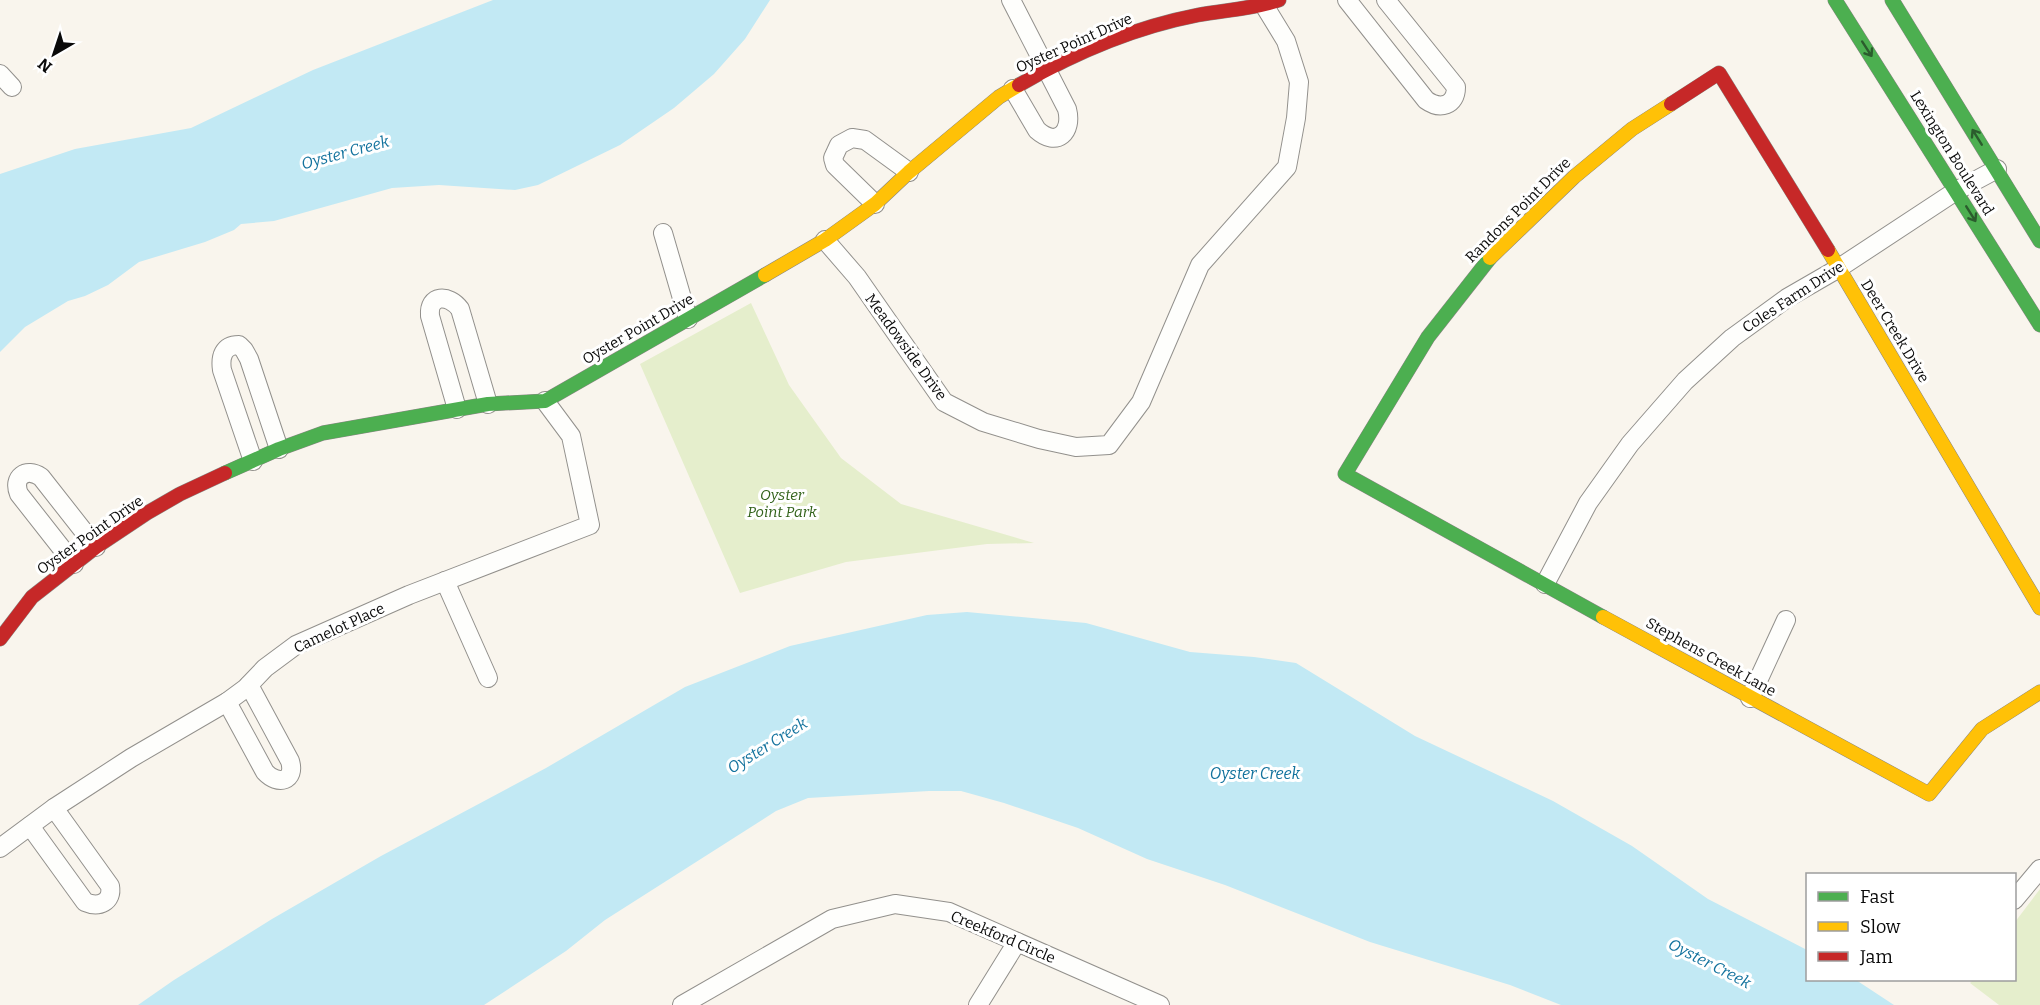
<svg xmlns="http://www.w3.org/2000/svg" width="2040" height="1005" font-family="Bitter,serif">
<rect width="100%" height="100%" fill="#f9f5ed"/>
<g fill="#e5eecc">
<polygon points="751,303 789,385 841,458 901,504 1034,543 987,544 846,562 740,593 640,364"/>
<polygon points="2040,889 2040,1005 1999,1005 1970,983 1973,980 2014,980 2015,922"/>
</g>
<g fill="#c2e9f4">
<polygon points="493,0 770,0 745,39 714,74 674,108 620,145 538,185 515,190 439,185 392,188 274,221 241,224 234,230 205,242 139,262 108,285 85,296 68,301 25,327 0,352 0,174 75,149 191,128 313,70"/>
<polygon points="967,612 1086,623 1190,652 1254,657 1296,663 1415,736 1553,801 1632,846 1708,899 1807,950 1808,980 1856,980 1894,1005 1561,1005 1510,985 1370,942 1225,885 1147,859 1078,828 1004,803 961,791 929,791 808,798 776,811 605,920 566,951 484,1005 138,1005 174,980 272,919 381,856 546,768 685,687 790,646 927,615"/>
</g>
<g fill="none" stroke-linecap="round" stroke-linejoin="round">
<defs>
<g id="street">
<path d="M1011,0L1067,109C1073,132 1057,148 1037,130L1013,89"/>
<path d="M1347,0L1426,100C1440,110 1456,106 1456,87L1386,0"/>
<polyline points="0,74 12,87"/>
<polyline points="875,204 835,165 833,158 839,145 852,138 865,140 909,172"/>
<polyline points="663,233 688,319"/>
<polyline points="825,240 857,277 944,402 983,422 1039,439 1076,447 1109,445 1141,402 1200,265 1287,167 1296,118 1299,82 1286,41 1264,5"/>
<path d="M457,409L430,316C428,294 449,294 460,309L488,404"/>
<path d="M253,461L222,370C220,357 223,345 239,345L244,350L249,359L279,449"/>
<path d="M74,564L19,494C12,477 26,467 41,477L96,547"/>
<polyline points="445,581 488,678"/>
<polyline points="1545,584 1588,503 1630,444 1685,381 1732,338 1787,298 1839,268 1956,191 1997,169"/>
<polyline points="1750,698 1786,620"/>
<path d="M227,702L265,772C278,786 296,781 290,761L249,685"/>
<path d="M30,826L85,902C99,908 113,902 110,886L54,808"/>
<polyline points="0,848 54,808 131,758 227,702 246,688 265,668 296,645 409,595 590,525 571,436 545,401"/>
<polyline points="2014,900 2040,869"/>
<polyline points="682,1005 832,919 895,904 949,912 1160,1005"/>
<polyline points="978,1005 1017,942"/>
</g>
<g id="fast">
<polyline points="1835,0 2040,325"/>
<polyline points="1892,0 2040,241"/>
<polyline points="1490,258 1428,337 1345,474 1603,617"/>
<polyline points="225,473 279,449 323,433 488,404 545,401 765,275"/>
</g>
<g id="slow">
<polyline points="1828,250 2040,608"/>
<polyline points="1490,258 1574,177 1632,129 1671,104"/>
<polyline points="765,275 825,240 875,204 909,172 999,97 1019,85"/>
<polyline points="1603,617 1929,794 1982,729 2040,692"/>
</g>
<g id="jam">
<path d="M1019,85C1074,53 1136,27 1198,15C1225,10 1253,9 1279,0"/>
<polyline points="1671,104 1719,73 1828,250"/>
<polyline points="0,639 32,597 96,547 147,513 180,494 225,473"/>
</g>
</defs>
<use href="#street" stroke="#92908c" stroke-width="20"/>
<use href="#fast" stroke="#888683" stroke-width="15"/>
<use href="#slow" stroke="#888683" stroke-width="15"/>
<use href="#jam" stroke="#888683" stroke-width="15"/>
<use href="#street" stroke="#fefefc" stroke-width="18"/>
<use href="#fast" stroke="#4caf50" stroke-width="14"/>
<use href="#slow" stroke="#ffc107" stroke-width="14"/>
<use href="#jam" stroke="#c62828" stroke-width="14"/>
</g>
<defs><path id="oneway-shaft" d="M-6 0H5M1.5-3L5.5 0L1.5 3" fill="none" stroke-width="1.6" stroke-linecap="round" stroke-linejoin="round" transform="scale(1.5)"/></defs>
<g stroke="#2b5c2d">
<use href="#oneway-shaft" transform="translate(1867 49) rotate(57)"/>
<use href="#oneway-shaft" transform="translate(1977 137) rotate(-122)"/>
<use href="#oneway-shaft" transform="translate(1971 214) rotate(58)"/>
</g>
<g text-anchor="middle" stroke-width="6" stroke-linejoin="round" paint-order="stroke">
<g font-size="15" fill="#0a0a0a" stroke="#fff">
<text transform="translate(1074 43) rotate(-24)" y="5">Oyster Point Drive</text>
<text transform="translate(1952 153) rotate(58)" y="5">Lexington Boulevard</text>
<text transform="translate(1518 210) rotate(-45)" y="5">Randons Point Drive</text>
<text transform="translate(1793 297) rotate(-33)" y="5">Coles Farm Drive</text>
<text transform="translate(638 329) rotate(-30)" y="5">Oyster Point Drive</text>
<text transform="translate(1895 331) rotate(59)" y="5">Deer Creek Drive</text>
<text transform="translate(906 347) rotate(54)" y="5">Meadowside Drive</text>
<text transform="translate(90 535) rotate(-35)" y="5">Oyster Point Drive</text>
<text transform="translate(339 628) rotate(-25)" y="5">Camelot Place</text>
<text transform="translate(1711 657) rotate(29)" y="5">Stephens Creek Lane</text>
<text transform="translate(1003 937) rotate(23)" y="5">Creekford Circle</text>
</g>
<g font-size="15" font-style="italic" fill="#32621a" stroke="#fff">
<text x="782" y="500">Oyster<tspan x="782" dy="17">Point Park</tspan></text>
</g>
<g font-size="16" font-style="italic" fill="#12729d" stroke="#fff">
<text transform="translate(345 152) rotate(-15)" y="6">Oyster Creek</text>
<text transform="translate(767 745) rotate(-32)" y="6">Oyster Creek</text>
<text x="1255" y="779">Oyster Creek</text>
<text transform="translate(1710 963) rotate(27)" y="6">Oyster Creek</text>
</g>
</g>
<rect x="1806" y="873" width="210" height="108" fill="#ffffff" stroke="#9d9d9d" stroke-width="1.5"/>
<rect x="1818" y="892" width="30" height="9" fill="#4caf50" stroke="#9d9d9d" stroke-width="1.5"/>
<text x="1860" y="903" font-size="18" fill="#0a0a0a">Fast</text>
<rect x="1818" y="922" width="30" height="9" fill="#ffc107" stroke="#9d9d9d" stroke-width="1.5"/>
<text x="1860" y="933" font-size="18" fill="#0a0a0a">Slow</text>
<rect x="1818" y="952" width="30" height="9" fill="#c62828" stroke="#9d9d9d" stroke-width="1.5"/>
<text x="1860" y="963" font-size="18" fill="#0a0a0a">Jam</text>
<g transform="translate(54 54) rotate(219)" stroke="#ffffff" stroke-width="4.5" paint-order="stroke">
<path d="M0-4.5L10 22L0 15L-10 22Z" fill="#0a0a0a"/>
<text y="-9" font-size="16" font-weight="bold" text-anchor="middle" fill="#0a0a0a">N</text>
</g>
</svg>
